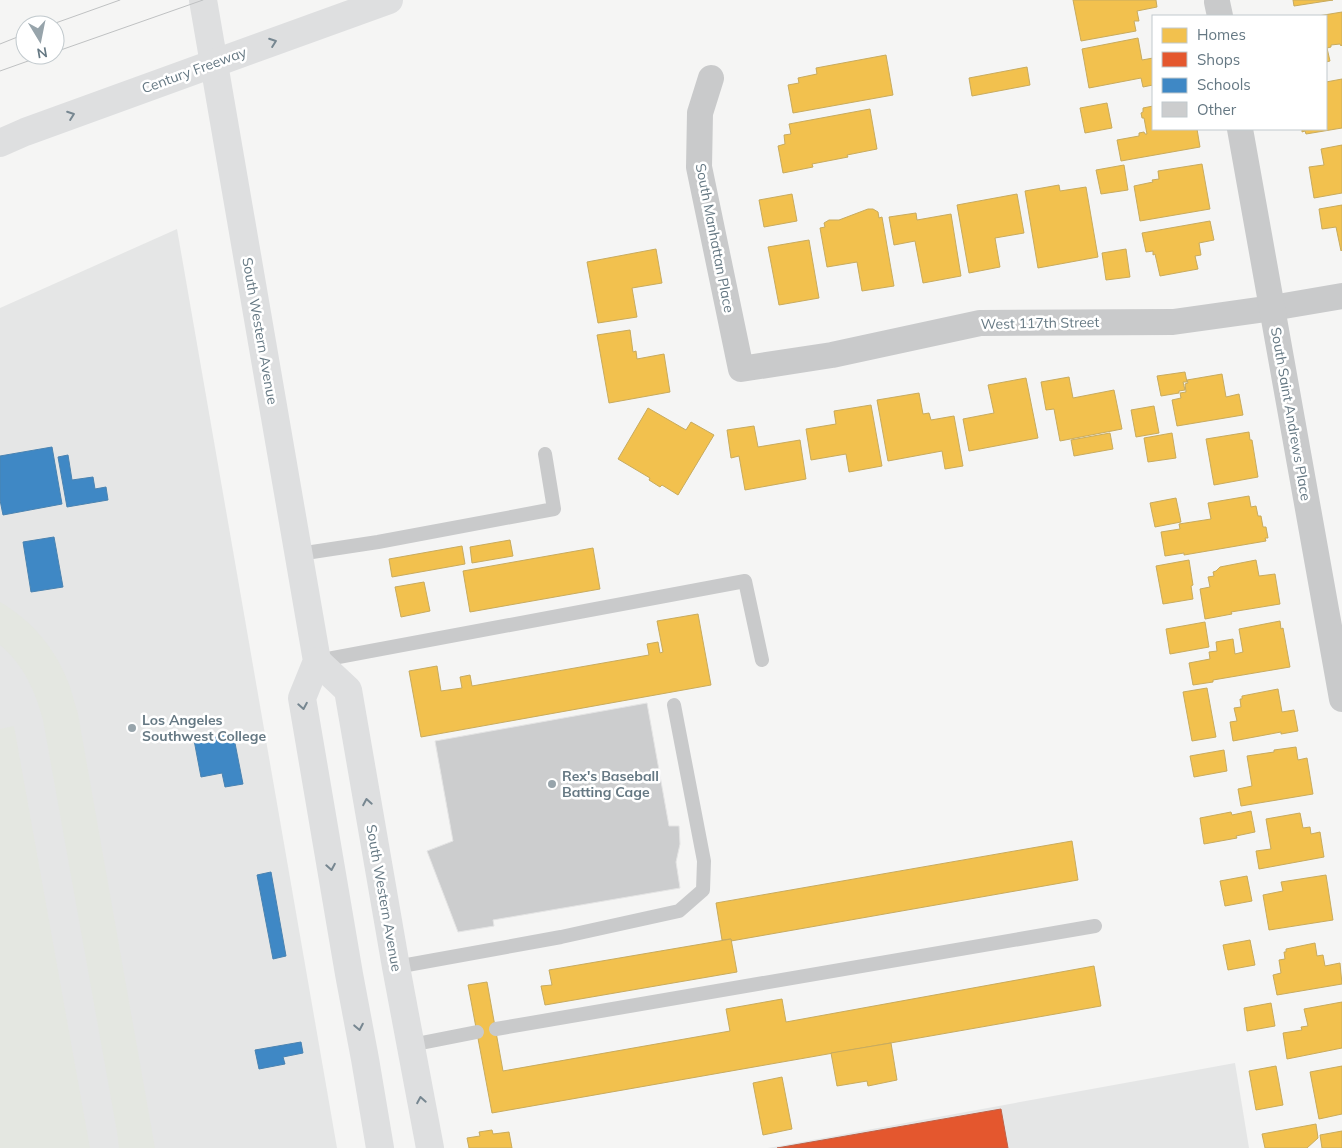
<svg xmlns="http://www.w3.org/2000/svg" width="1342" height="1148" font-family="Mulish,sans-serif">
<rect width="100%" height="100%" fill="#f5f5f4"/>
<g fill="#e5e6e6">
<polygon points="177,229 337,1148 0,1148 0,308"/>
<polygon points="1235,1063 1249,1148 768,1148"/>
</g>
<g fill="#e4e7e1">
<path d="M0,602C33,621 58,652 70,687C73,696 75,705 78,714L155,1148H119L117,1132L43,720C35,691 24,665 0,645Z"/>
<polygon points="14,726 90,1148 0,1148 0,729"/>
</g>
<g fill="#f2c14e" stroke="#c8ab5e">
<polygon points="1073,0 1156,0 1157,7 1137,11 1139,21 1134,21 1136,31 1081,41"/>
<polygon points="1293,0 1333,0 1294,6"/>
<polygon points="1342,12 1342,45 1341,46 1340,44 1331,45 1331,47 1327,48 1330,61 1326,62 1326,16 1318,16"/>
<polygon points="1138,38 1142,60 1153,58 1153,85 1143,87 1141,78 1089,88 1082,49"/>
<polygon points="886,55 893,95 793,113 788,85 799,83 798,78 817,74 816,68"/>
<polygon points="1027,67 1030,85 972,96 969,78"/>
<polygon points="1342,79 1342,128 1306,134 1305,131 1302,132 1302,129 1326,129 1326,82"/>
<polygon points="1107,103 1112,128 1085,133 1080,108"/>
<polygon points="1153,106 1153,129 1197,129 1200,147 1121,161 1117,140 1139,136 1139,133 1144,132 1145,134 1147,134 1144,118 1142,118 1141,113 1143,112 1143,108"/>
<polygon points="870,109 877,149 847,155 848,157 812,164 813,167 783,173 778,146 785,144 784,135 791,134 789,124"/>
<polygon points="1342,145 1342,193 1314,198 1309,167 1324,165 1321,149"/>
<polygon points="1202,164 1210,209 1140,221 1134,186 1153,182 1152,180 1159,179 1158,171"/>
<polygon points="1124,165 1128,190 1101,194 1096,170"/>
<polygon points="1059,185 1060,191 1086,187 1098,257 1038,268 1025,191"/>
<polygon points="792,194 797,221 764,227 759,200"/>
<polygon points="1017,194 1024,233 995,238 1000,267 969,273 957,205"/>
<polygon points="1342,205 1342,250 1341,251 1336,227 1322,229 1319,209"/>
<polygon points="868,209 873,209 878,212 879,218 882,217 894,286 862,291 857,262 827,267 820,228 825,227 824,223 829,220 839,220"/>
<polygon points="916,213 917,220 951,214 961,276 923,283 915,241 894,245 889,217"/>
<polygon points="1210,221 1214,240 1199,243 1201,255 1195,256 1198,269 1160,276 1155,254 1153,255 1153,251 1146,252 1142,233"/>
<polygon points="809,240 819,298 779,305 768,247"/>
<polygon points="656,249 662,283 632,288 637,317 598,323 587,262"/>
<polygon points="1126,249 1130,277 1106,280 1102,253"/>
<polygon points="630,330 633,352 636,351 637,359 664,354 670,392 609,403 597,335"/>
<polygon points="1185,372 1187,382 1183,382 1185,390 1179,391 1179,393 1161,396 1157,376"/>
<polygon points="1222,374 1226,397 1239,394 1243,415 1177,426 1172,400 1181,398 1180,393 1186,392 1185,384 1188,383 1187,380"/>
<polygon points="1069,377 1073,398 1114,390 1122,429 1060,441 1054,409 1046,410 1041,382"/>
<polygon points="1026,378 1038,438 969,451 963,419 994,413 988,385"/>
<polygon points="919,393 923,414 929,413 931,420 954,416 963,466 945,469 942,451 888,461 877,400"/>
<polygon points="871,405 882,466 849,472 846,454 811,460 806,429 836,424 834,411"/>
<polygon points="1154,406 1159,433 1136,437 1131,410"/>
<polygon points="648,408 686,430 691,422 714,435 678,495 662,485 660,487 649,480 650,478 618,459"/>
<polygon points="754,426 758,447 800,440 806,479 745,490 739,456 731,458 727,430"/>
<polygon points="1249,432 1250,440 1252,440 1258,477 1214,485 1206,439"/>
<polygon points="1110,433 1113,449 1074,456 1071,440"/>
<polygon points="1172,433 1176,458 1148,462 1144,438"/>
<polygon points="1249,496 1251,507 1256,506 1258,516 1261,516 1263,527 1266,527 1268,538 1265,538 1266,541 1184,555 1184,553 1165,556 1161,532 1180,529 1179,524 1211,519 1208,503"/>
<polygon points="1176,498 1181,522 1155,527 1150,503"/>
<polygon points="510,540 513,556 472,563 470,547"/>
<polygon points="462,546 465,564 392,577 389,559"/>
<polygon points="593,548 600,589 470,612 463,571"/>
<polygon points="1189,560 1193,585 1191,586 1193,599 1163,604 1156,566"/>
<polygon points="1256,560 1259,576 1275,574 1280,604 1231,612 1232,614 1205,619 1200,589 1210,587 1208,577 1214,576 1213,572 1216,571 1220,567"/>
<polygon points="424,582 430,611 401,617 395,587"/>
<polygon points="698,614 711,685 421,737 409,671 437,666 441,691 462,688 460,677 470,675 472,686 649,655 647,644 658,642 660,653 663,652 657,621"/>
<polygon points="1280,621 1281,629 1283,628 1290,667 1213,680 1213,682 1193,685 1189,663 1210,659 1209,652 1217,651 1216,642 1233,639 1235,654 1243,652 1239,629"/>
<polygon points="1205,622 1209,647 1170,654 1166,629"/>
<polygon points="1207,688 1216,737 1192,741 1183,692"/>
<polygon points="1278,689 1282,712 1294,710 1298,731 1281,734 1281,732 1233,741 1230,722 1237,721 1234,708 1241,707 1240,699 1242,699 1242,696"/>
<polygon points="1296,747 1298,760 1307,758 1313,794 1241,806 1238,789 1252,786 1247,756 1274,752 1274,750"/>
<polygon points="1224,750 1227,771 1194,777 1190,756"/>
<polygon points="1251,811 1255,832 1236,836 1237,838 1204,844 1200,818 1231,812 1232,815"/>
<polygon points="1300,813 1303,828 1310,827 1311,834 1320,832 1324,857 1259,869 1256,851 1271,849 1266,819"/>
<polygon points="1072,841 1078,880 731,941 731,939 722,940 716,903"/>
<polygon points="1326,875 1333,920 1269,930 1263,895 1283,891 1281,882"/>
<polygon points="1247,876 1252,901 1225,906 1220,881"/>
<polygon points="731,939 737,972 545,1005 541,986 552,985 549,970"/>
<polygon points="1250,940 1255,965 1228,970 1223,945"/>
<polygon points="1315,943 1317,956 1323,955 1325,966 1340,963 1342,984 1277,995 1273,975 1281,973 1279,960 1285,959 1284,952 1286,952 1286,949"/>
<polygon points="1094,966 1101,1006 492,1113 468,985 487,982 503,1071 730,1031 726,1009 782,999 786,1022"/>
<polygon points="1342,1002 1342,1048 1287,1059 1283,1033 1302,1030 1301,1027 1308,1026 1304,1009"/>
<polygon points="1271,1003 1275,1026 1247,1031 1244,1008"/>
<polygon points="891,1043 897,1080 868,1086 867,1081 837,1086 831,1053"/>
<polygon points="1276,1066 1283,1105 1256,1110 1249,1071"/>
<polygon points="1342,1066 1342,1114 1319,1119 1310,1072"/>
<polygon points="782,1077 792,1129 763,1135 753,1083"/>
<polygon points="1316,1124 1318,1138 1307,1148 1265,1148 1262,1134"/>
<polygon points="492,1130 493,1134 509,1132 512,1148 469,1148 467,1138 480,1136 479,1132"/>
<polygon points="1342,1131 1342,1148 1322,1148 1320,1135"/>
</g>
<polygon fill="#e4572e" stroke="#be6148" points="1001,1109 1008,1148 777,1148"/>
<g fill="#3f88c5" stroke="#4a83b1">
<polygon points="52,447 62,504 3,515 0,500 0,456"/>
<polygon points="68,455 72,480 93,477 95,489 106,487 108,500 67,507 58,457"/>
<polygon points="54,537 63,587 31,592 23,542"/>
<polygon points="233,733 243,784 225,787 222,773 201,777 194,740"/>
<polygon points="271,872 286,956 273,959 257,875"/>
<polygon points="301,1042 303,1053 283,1057 285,1064 259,1069 255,1050"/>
</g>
<polygon fill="#cccdce" stroke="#e4e4e4" points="647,703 669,826 679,826 680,844 676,862 680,888 493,920 494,926 458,932 427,851 453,841 435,741"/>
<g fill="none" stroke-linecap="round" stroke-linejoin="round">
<g stroke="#c9cacb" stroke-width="14">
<polyline points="299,554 378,542 554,509 545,454"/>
<polyline points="317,661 745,581 762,660"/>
<polyline points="396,967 561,937 679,911 703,890 704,861 674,705"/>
<polyline points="496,1029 1095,926"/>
<polyline points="411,1045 477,1032"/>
</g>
<g stroke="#c9cacb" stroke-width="26">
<polyline points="1217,2 1220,16"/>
<polyline points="711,78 700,113 699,167 741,369 832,355 980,323 1173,322 1272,308 1342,296"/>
<polyline points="1240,129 1342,699"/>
</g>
<g stroke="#dedfe0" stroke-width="28">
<polyline points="203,0 317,661 302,698 349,974 365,1059 380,1148"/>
<polyline points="317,661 348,690 396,967 430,1148"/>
</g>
<polyline stroke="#dedfe0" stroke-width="28" points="0,143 25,132 389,0"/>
<g stroke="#bfc1c2" stroke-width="1">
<polyline points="50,25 120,0"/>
<polyline points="0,44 25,34"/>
<polyline points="55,52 203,0"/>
<polyline points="0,71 45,55"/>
</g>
</g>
<defs><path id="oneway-chevron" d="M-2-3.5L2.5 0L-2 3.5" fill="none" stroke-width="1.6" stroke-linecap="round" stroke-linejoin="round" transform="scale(1.25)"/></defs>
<g stroke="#778791">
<use href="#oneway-chevron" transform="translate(273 42) rotate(-20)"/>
<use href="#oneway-chevron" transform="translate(71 115) rotate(-20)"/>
<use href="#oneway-chevron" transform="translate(303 706) rotate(80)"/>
<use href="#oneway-chevron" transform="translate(367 802) rotate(-100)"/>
<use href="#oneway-chevron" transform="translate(331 867) rotate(80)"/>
<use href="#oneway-chevron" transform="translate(359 1027) rotate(79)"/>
<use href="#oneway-chevron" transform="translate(421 1100) rotate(-100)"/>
</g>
<g fill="#97a4ab" stroke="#fff" stroke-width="2">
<circle cx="132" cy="728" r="5"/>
<circle cx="552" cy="784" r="5"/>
</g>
<g text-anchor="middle" stroke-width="5" stroke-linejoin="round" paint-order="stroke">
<g font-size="14" fill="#657883" stroke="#fff">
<text transform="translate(194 70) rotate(-20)" y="5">Century Freeway</text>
<text transform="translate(715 238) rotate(79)" y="5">South Manhattan Place</text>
<text transform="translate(1040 323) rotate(-1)" y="5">West 117th Street</text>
<text transform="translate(260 331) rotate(80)" y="5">South Western Avenue</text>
<text transform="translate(1291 414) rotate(80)" y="5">South Saint Andrews Place</text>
<text transform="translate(384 898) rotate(80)" y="5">South Western Avenue</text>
</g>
<g font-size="14" font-weight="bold" fill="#657883" stroke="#fff" text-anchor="start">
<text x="142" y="725">Los Angeles<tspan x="142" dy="16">Southwest College</tspan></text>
<text x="562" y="781">Rex's Baseball<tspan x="562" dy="16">Batting Cage</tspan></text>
</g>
</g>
<rect x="1152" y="15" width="175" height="115" fill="#ffffff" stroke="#c1c9cd"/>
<rect x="1162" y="28" width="25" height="15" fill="#f2c14e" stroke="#c1c9cd"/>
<text x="1197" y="40" font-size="15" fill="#657883">Homes</text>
<rect x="1162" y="52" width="25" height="15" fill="#e4572e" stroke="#c1c9cd"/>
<text x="1197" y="65" font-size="15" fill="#657883">Shops</text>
<rect x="1162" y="78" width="25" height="15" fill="#3f88c5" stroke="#c1c9cd"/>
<text x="1197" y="90" font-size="15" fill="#657883">Schools</text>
<rect x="1162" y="102" width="25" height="15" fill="#cccdce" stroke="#c1c9cd"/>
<text x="1197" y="115" font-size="15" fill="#657883">Other</text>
<g transform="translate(40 40) rotate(170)"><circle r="24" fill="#ffffff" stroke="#c1c9cd"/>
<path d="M0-4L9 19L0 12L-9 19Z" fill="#97a4ab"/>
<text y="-8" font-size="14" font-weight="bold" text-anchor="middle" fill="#657883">N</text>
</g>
</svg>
